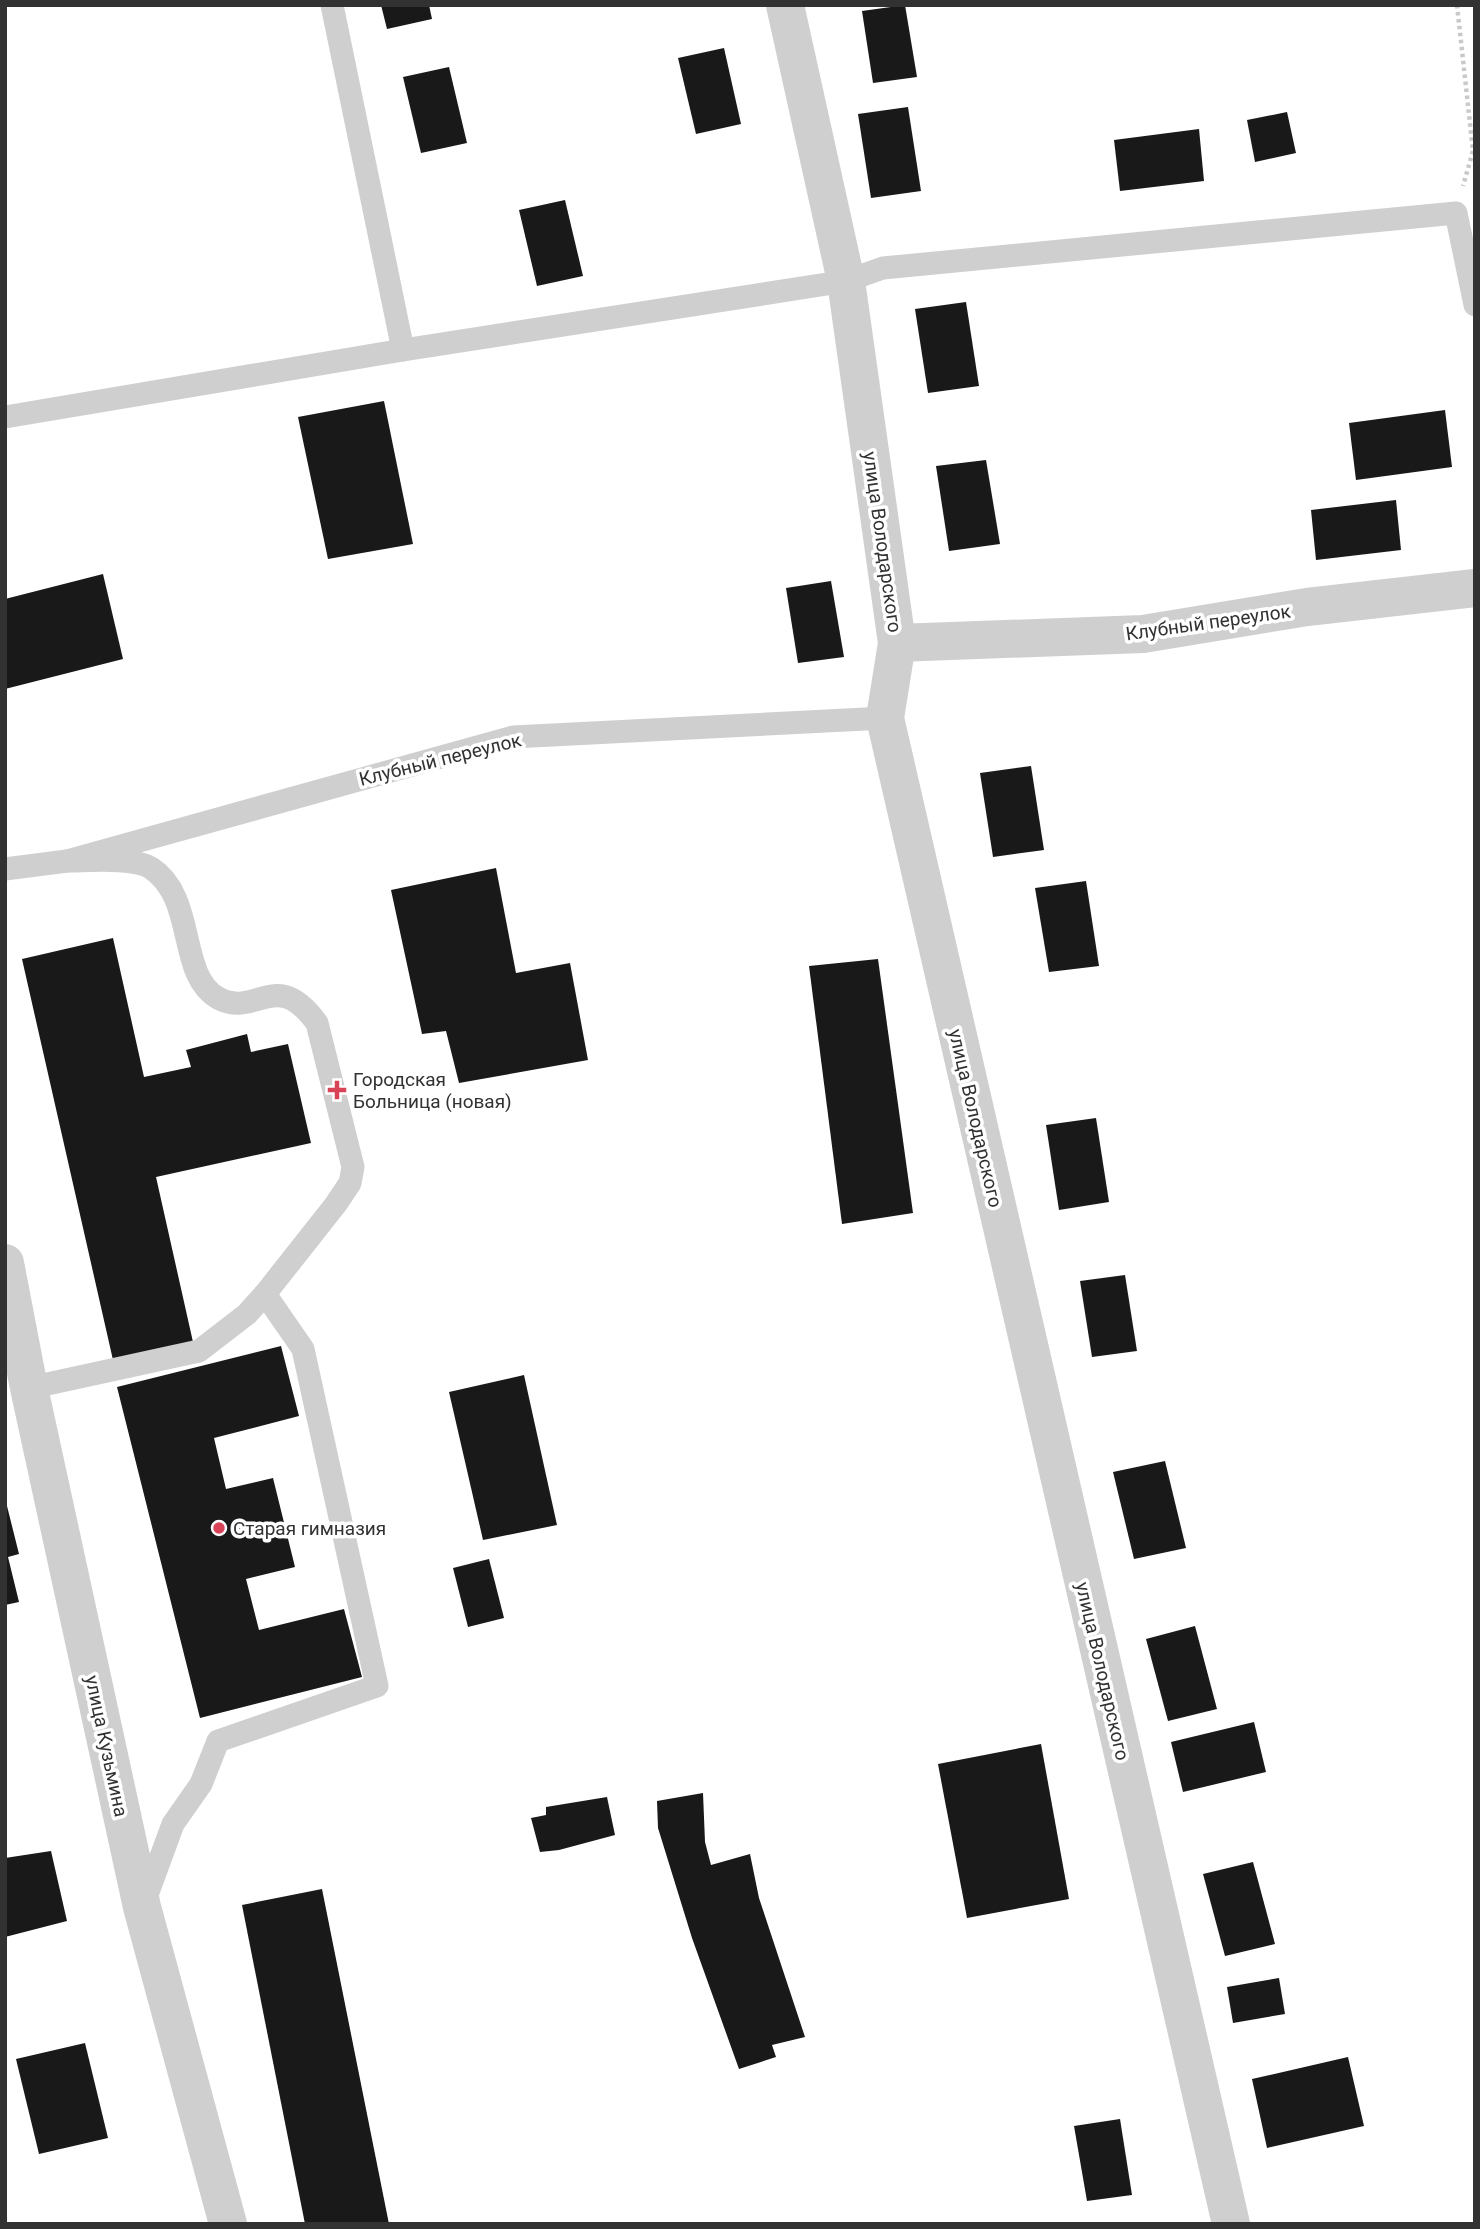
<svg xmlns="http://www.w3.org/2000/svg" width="1480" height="2229" font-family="Roboto,sans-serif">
<rect width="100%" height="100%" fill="#fff"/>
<g fill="#191919">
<polygon points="381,5 429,5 432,19 387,29"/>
<polygon points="905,5 917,77 873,83 862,11"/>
<polygon points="724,48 741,124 696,134 678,58"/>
<polygon points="449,67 467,143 421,153 403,77"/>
<polygon points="908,107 921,191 871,198 858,114"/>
<polygon points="1287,112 1296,153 1255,162 1247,120"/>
<polygon points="1199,129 1204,181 1120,191 1114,140"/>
<polygon points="565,200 583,276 537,286 519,210"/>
<polygon points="966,302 979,386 928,393 915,309"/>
<polygon points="384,401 413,544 328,559 298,417"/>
<polygon points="1445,410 1452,467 1356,480 1349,423"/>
<polygon points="986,460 1000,544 949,551 936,466"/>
<polygon points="1396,500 1401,550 1316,560 1311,510"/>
<polygon points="103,574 123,659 5,689 5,599"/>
<polygon points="831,581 844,657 798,663 786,588"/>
<polygon points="1031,766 1044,850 993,857 980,773"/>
<polygon points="496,868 516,973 570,963 588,1060 459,1083 446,1031 422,1034 391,890"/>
<polygon points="1086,881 1099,966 1049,972 1035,888"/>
<polygon points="113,938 144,1077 191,1067 186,1050 247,1034 251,1052 288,1044 311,1143 156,1177 193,1342 113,1360 22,959"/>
<polygon points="878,959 913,1213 842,1224 809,966"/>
<polygon points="1096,1118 1109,1202 1059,1210 1046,1125"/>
<polygon points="1125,1275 1137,1351 1092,1357 1080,1281"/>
<polygon points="281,1346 299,1416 214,1438 226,1489 273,1478 295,1567 246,1579 259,1630 344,1609 362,1677 200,1718 117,1387"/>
<polygon points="524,1375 557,1525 483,1540 449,1392"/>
<polygon points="1165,1461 1186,1548 1134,1559 1113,1472"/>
<polygon points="5,1498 19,1554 8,1557 19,1602 5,1605"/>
<polygon points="489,1559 504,1618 468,1627 453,1568"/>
<polygon points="1195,1626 1217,1709 1168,1721 1146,1639"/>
<polygon points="1254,1722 1266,1772 1183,1792 1171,1742"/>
<polygon points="1041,1744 1069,1899 967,1918 938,1764"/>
<polygon points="703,1793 705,1842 711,1865 750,1854 759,1898 805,2037 772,2045 776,2057 739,2069 692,1938 658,1828 657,1801"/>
<polygon points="607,1797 615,1835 559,1850 540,1852 531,1818 546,1815 546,1807"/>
<polygon points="51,1851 67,1921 5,1937 5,1858"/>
<polygon points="1253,1862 1275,1944 1225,1956 1203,1874"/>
<polygon points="322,1889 389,2224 305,2224 242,1905"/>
<polygon points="1279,1978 1285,2014 1233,2023 1227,1987"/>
<polygon points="85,2043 108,2138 39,2154 16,2059"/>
<polygon points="1348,2057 1364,2126 1267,2148 1252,2079"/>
<polygon points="1120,2119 1132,2195 1087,2201 1074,2126"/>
</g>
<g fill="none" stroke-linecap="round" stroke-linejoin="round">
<polyline stroke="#c9c9c9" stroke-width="4.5" stroke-dasharray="3.5 3.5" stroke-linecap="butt" points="1457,5 1473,151 1463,186"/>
<g stroke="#cfcfcf" stroke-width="23">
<polyline points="332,5 403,350"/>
<polyline points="5,417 403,350 846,281 883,268 1456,213 1475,305"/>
<polyline points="5,869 67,861 513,737 885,718"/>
<path d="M29,1388L199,1351L247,1314L265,1294L336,1204L350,1183L353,1167L317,1023C275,966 257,1019 218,998C177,975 197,898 151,868C133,857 88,861 67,861"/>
<polyline points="144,1903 173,1824 201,1784 218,1741 377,1686 303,1349 265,1294"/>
</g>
<g stroke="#cfcfcf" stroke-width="38">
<polyline points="785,5 846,281 897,643 885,718 1231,2224"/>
<polyline points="897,643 1143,634 1307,607 1475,588"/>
<polyline points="5,1263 29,1388 142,1907 228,2224"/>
</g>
</g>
<g fill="#d94357" stroke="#fff" stroke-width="2.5">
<path d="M333.5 1079.5h7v7h7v7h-7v7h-7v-7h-7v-7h7z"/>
<circle cx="219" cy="1528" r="7"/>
</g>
<g text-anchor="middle" stroke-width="7" stroke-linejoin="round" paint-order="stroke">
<g font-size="19" fill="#323232" stroke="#fff">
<text transform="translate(883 542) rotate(82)" y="7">улица Володарского</text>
<text transform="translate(1208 622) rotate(-8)" y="7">Клубный переулок</text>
<text transform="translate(440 759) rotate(-14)" y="7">Клубный переулок</text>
<text transform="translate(976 1118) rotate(77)" y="7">улица Володарского</text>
<text transform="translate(1103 1671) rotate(77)" y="7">улица Володарского</text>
<text transform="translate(107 1746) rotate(78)" y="7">улица Кузьмина</text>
</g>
<g font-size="19" fill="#323232" stroke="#fff" text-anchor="start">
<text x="353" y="1086">Городская<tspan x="353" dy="22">Больница (новая)</tspan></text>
<text x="233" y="1535">Старая гимназия</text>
</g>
</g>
<rect width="1480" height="2229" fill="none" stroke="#323232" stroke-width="14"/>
</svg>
